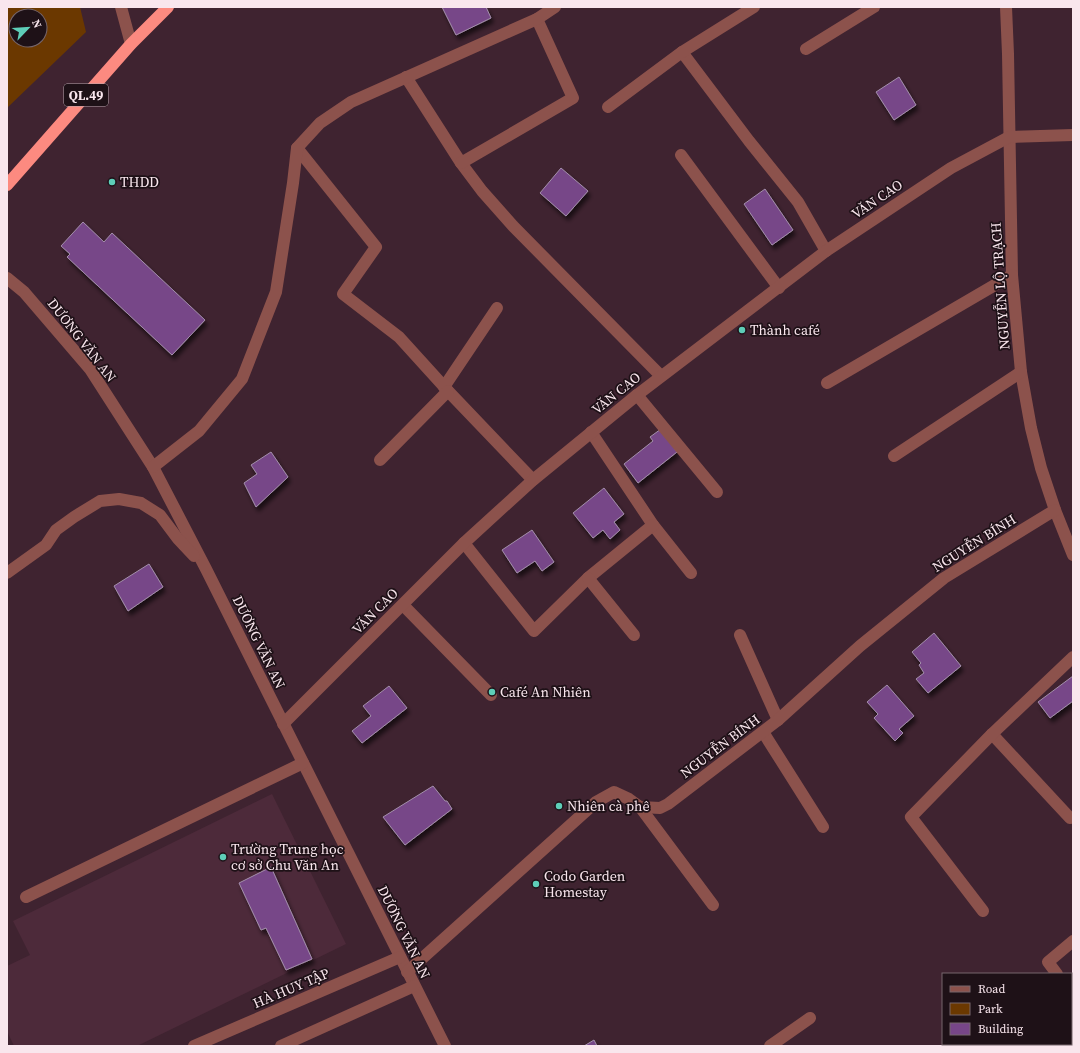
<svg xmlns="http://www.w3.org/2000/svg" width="1080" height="1053" font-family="'Source Serif 4',serif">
<defs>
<filter id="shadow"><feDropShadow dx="2.5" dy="4.5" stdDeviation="2" flood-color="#0009"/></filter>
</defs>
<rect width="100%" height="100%" fill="#3f2330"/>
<polygon fill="#4d2a3a" points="272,794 346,944 137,1046 14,1046 7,1031 7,966 30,955 13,921"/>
<path fill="#6b3800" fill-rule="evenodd" d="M7,7H80L86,32L7,108ZM16,16H40V40H16Z"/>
<g fill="#774688" stroke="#a38fab" filter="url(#shadow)">
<polygon points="442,7 486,7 491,18 456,35"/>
<polygon points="899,77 916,105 894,120 876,92"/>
<polygon points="561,168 588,191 566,216 540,193"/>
<polygon points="765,189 793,230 772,245 744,204"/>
<polygon points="83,222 104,242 112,233 205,320 172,355 67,257 70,254 61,246"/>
<polygon points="661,429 677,452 638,483 624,464 653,441 650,437"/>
<polygon points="271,452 288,477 256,507 244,483 257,474 251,465"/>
<polygon points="604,488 624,514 614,522 620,530 610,539 603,530 593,538 573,513"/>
<polygon points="532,530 554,562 542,571 535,561 517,573 502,550"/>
<polygon points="149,564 163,587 128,611 114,586"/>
<polygon points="934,633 961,666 928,693 916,679 924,673 919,665 921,663 912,652"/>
<polygon points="1073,676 1073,701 1050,718 1038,702"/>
<polygon points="887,685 914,716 899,729 903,733 895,741 874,718 878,714 867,702"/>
<polygon points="389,686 407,708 362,743 352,731 371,716 363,706"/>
<polygon points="433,786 445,801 447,801 452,809 405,845 383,817"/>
<polygon points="271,867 312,959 286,970 266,928 261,930 239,883"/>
<polygon points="594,1040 597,1046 584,1046"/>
</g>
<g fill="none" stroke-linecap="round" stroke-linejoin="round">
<g stroke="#8c524c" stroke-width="12">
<polyline points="121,7 131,44"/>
<polyline points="1006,7 1008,54 1012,275 1021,372 1031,428 1041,468 1055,510 1073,555"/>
<polyline points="806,49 874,7"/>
<polyline points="682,52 749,141 798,202 826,251"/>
<polyline points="406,77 461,163 482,191 513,226 661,376"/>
<polyline points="608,107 682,52 754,7"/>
<polyline points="297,148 376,247 343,294 399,337 448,391 533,480"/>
<polyline points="681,155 779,288"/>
<polyline points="461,163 573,98 537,19"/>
<polyline points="7,278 24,292 90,369 153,467 206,569 445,1046"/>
<polyline points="827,383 1012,275"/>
<polyline points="444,387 497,308"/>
<polyline points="637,395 717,492"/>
<polyline points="591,432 653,525 691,573"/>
<polyline points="894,456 1021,372"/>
<polyline points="380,460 448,391"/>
<polyline points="153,467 199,431 242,379 276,292 293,183 297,148 320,123 351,102 537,19 555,7"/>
<polyline points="464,543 534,631 588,578 653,525"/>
<polyline points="7,573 46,545 56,530 74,517 100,501 119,499 141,503 160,515 178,539 194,556"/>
<polyline points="588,578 634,635"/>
<polyline points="403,605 491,695"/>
<polyline points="740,635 778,720"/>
<polyline points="283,724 464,543 533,480 637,395 826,251 951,168 1009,137 1073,135"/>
<polyline points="763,732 823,827"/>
<polyline points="992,734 1070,818"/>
<polyline points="640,807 713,905"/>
<polyline points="26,897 303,763"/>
<polyline points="983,911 911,817 992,734 1073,657"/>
<polyline points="407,972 596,802 614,792 629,799 640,807 660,808 668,804 778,720 860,646 944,578 1055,510"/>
<polyline points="1057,974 1048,962 1073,941"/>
<polyline points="1071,993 1073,996"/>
<polyline points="194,1046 400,957"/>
<polyline points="281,1046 414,986"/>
<polyline points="770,1046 810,1018"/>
</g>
<polyline stroke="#fc8a80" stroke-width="12" points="7,185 131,44 168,7"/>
</g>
<g fill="#5eceb8" stroke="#1e1117" stroke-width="1.5">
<circle cx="112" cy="182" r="4"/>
<circle cx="742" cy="330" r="4"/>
<circle cx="492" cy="692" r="4"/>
<circle cx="559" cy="806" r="4"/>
<circle cx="223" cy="857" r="4"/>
<circle cx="536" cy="884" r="4"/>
</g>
<g text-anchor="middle" stroke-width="3.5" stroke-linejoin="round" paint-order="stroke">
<rect fill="#1e1117" stroke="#b7a6ad" stroke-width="1" x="64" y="84" width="44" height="22" rx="3"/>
<g font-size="13" font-weight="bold" fill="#f9e6ed">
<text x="86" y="100">QL.49</text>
</g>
<g font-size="14" fill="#f9e6ed" stroke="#1e1117" text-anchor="start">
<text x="120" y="187">THDD</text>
<text x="750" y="335">Thành café</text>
<text x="500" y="697">Café An Nhiên</text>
<text x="567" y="811">Nhiên cà phê</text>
<text x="231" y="854">Trường Trung học<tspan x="231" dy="16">cơ sở Chu Văn An</tspan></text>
<text x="544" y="881">Codo Garden<tspan x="544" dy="16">Homestay</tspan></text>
</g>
<g font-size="14" fill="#f9e6ed" stroke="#1e1117">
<text transform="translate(877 199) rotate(-34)" y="5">VĂN CAO</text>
<text transform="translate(1000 286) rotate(-94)" y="5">NGUYỄN LỘ TRẠCH</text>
<text transform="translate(82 340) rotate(52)" y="5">DƯƠNG VĂN AN</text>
<text transform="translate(616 393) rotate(-39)" y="5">VĂN CAO</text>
<text transform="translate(974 543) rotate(-32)" y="5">NGUYỄN BÍNH</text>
<text transform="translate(375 611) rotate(-45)" y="5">VĂN CAO</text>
<text transform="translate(259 642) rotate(64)" y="5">DƯƠNG VĂN AN</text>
<text transform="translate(720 746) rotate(-37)" y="5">NGUYỄN BÍNH</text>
<text transform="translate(404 932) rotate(64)" y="5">DƯƠNG VĂN AN</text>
<text transform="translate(291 988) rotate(-23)" y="5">HÀ HUY TẬP</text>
</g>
</g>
<rect width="1080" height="1053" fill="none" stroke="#f9e6ed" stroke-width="16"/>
<rect x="942" y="973" width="130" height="72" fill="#1e1117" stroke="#76666d"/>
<rect x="950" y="986" width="20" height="6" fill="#8c524c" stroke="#76666d"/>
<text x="978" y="993" font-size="12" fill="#f9e6ed">Road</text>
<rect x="950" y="1003" width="20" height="12" fill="#6b3800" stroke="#76666d"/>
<text x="978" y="1013" font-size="12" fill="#f9e6ed">Park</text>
<rect x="950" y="1023" width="20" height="12" fill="#774688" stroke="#76666d"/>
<text x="978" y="1033" font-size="12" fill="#f9e6ed">Building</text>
<g transform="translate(28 28) rotate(65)"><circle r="19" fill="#1e1117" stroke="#76666d"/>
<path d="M0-3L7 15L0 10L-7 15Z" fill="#5eceb8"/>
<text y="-6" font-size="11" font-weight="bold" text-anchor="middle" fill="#f9e6ed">N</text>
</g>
</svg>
